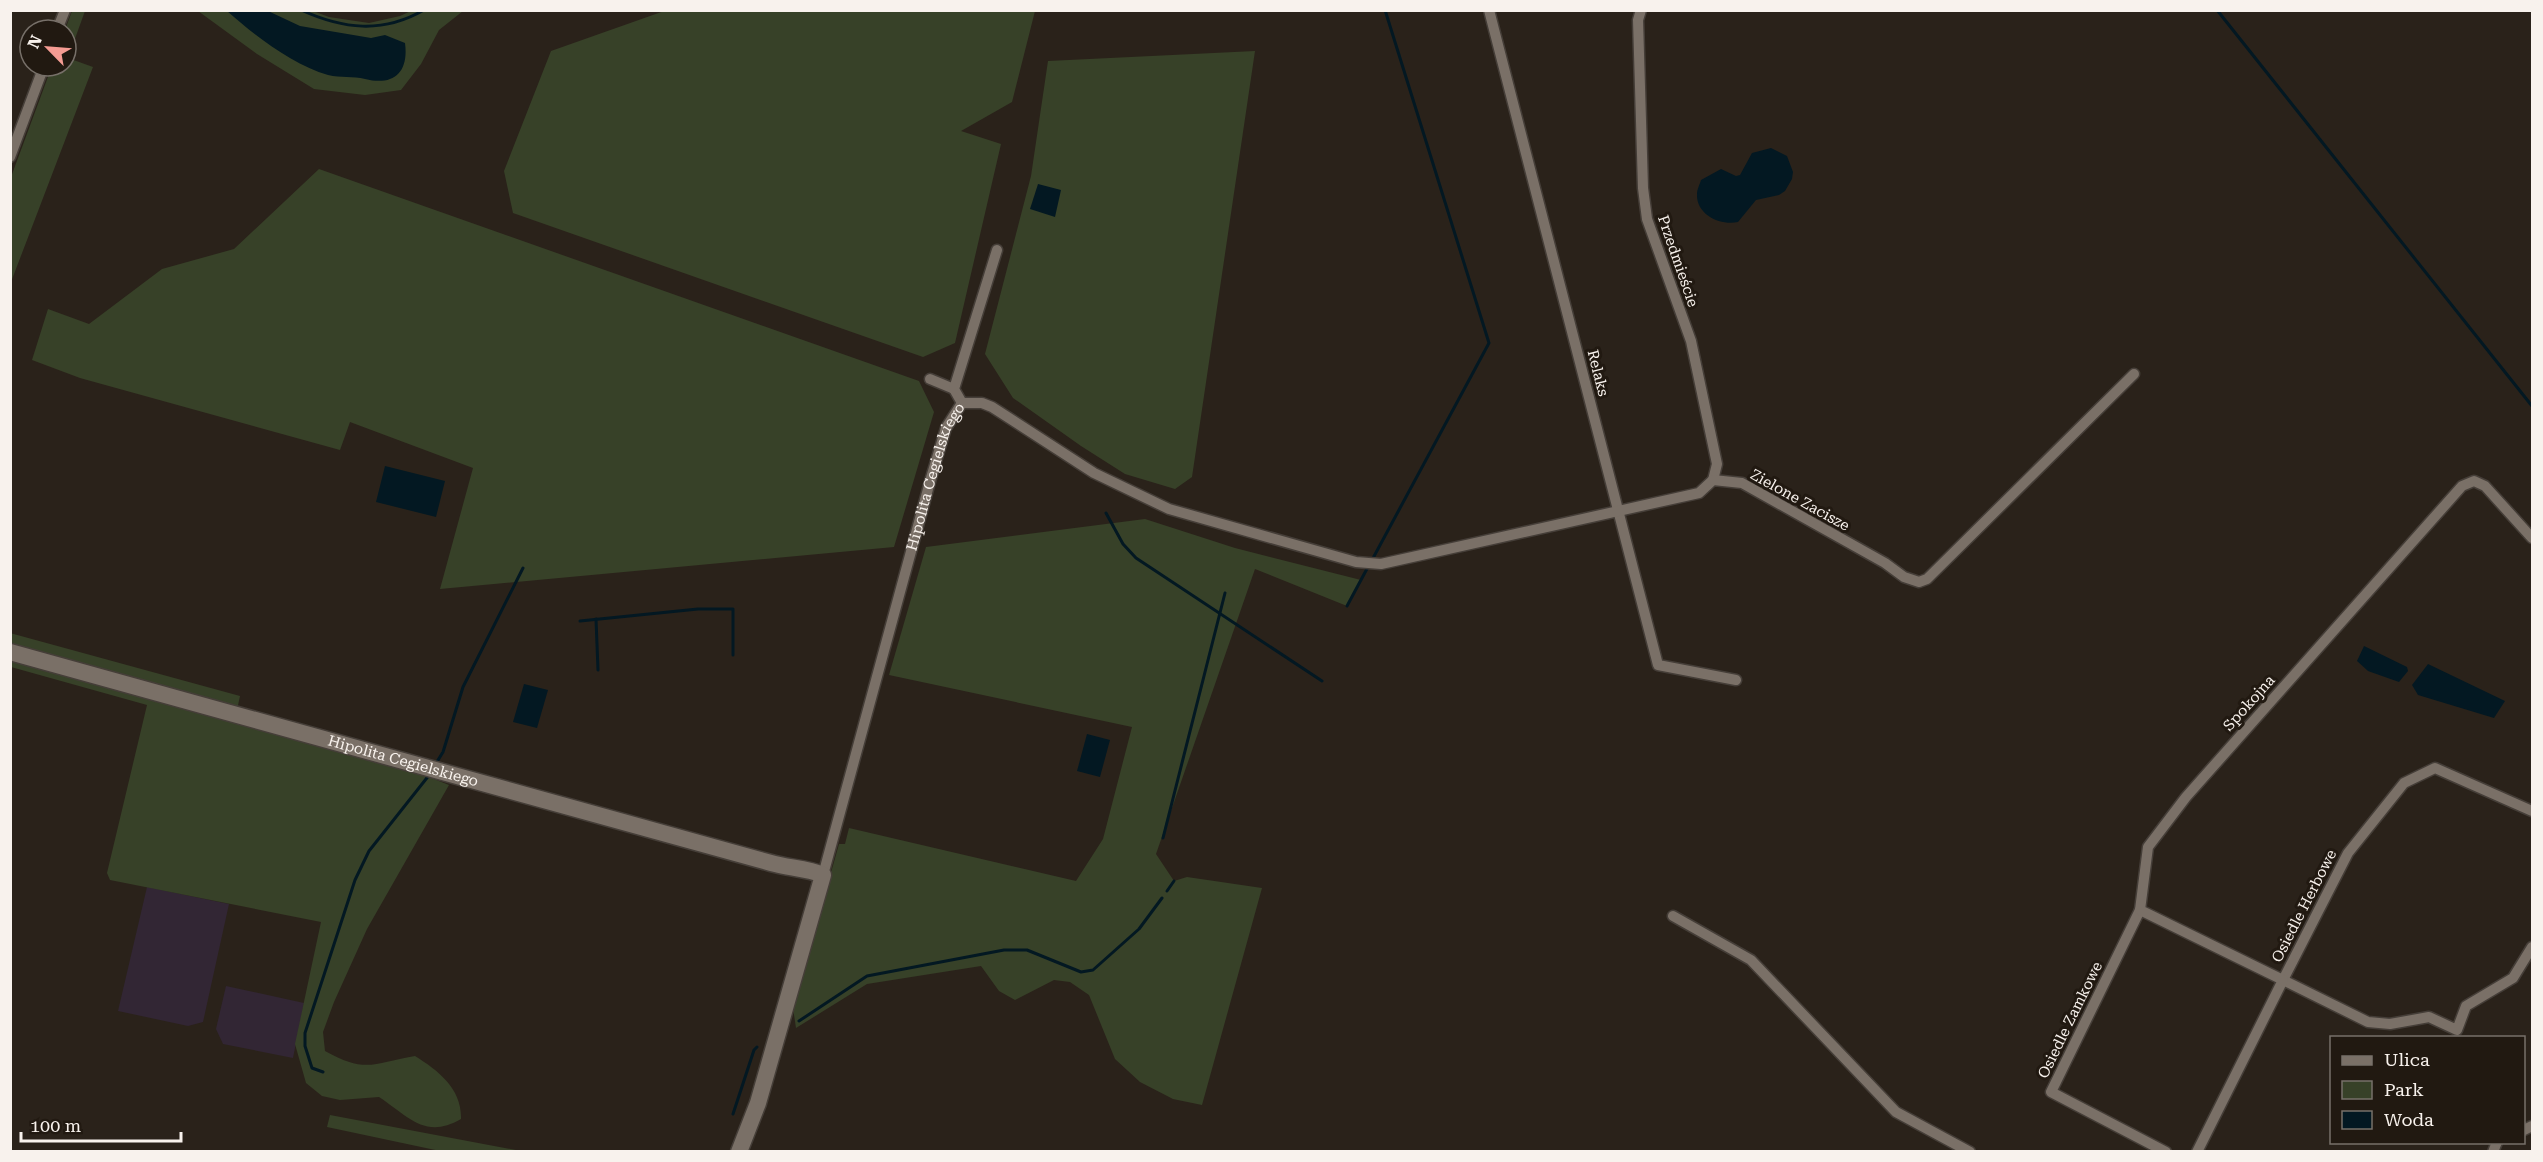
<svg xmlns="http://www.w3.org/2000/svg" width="2543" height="1162" font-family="'Roboto Serif',serif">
<rect width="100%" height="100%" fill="#2a221a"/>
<g fill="#322634">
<polygon points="147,887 229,904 203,1022 188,1026 118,1011"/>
<polygon points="226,986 304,1003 293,1058 223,1044 216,1029"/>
</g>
<g fill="#374128">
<polygon points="667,10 1035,11 1012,102 961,131 1001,144 955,343 923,357 513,213 504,171 551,51"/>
<polygon points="72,11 85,11 68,58 93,67 11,282 11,177 52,66 66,66 65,30"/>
<polygon points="198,11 313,11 329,17 369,23 400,16 411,11 463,11 439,30 421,64 401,90 365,95 314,89 257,54"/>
<polygon points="1255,51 1192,477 1175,489 1125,474 1081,446 1013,398 985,354 1031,176 1048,61"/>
<polygon points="319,169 919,381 934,412 894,547 440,589 473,468 350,422 340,450 80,378 32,360 48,309 89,324 162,269 234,249"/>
<polygon points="1145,519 1235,548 1361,580 1347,606 1255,569 1156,854 1174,881 1187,877 1262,888 1202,1105 1173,1099 1140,1082 1115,1059 1089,995 1070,982 1054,980 1015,1000 999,991 981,966 867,984 796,1028 793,1008 839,844 845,844 849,828 1076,881 1103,839 1132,727 889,675 926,547"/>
<polygon points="10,633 240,696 237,710 11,647"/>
<path d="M10 658 431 773 429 777 449 785 367 929 334 1002 323 1032 325 1051C366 1074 374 1063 415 1056 439 1071 462 1089 461 1119 425 1140 408 1116 379 1097L340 1100 322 1096 306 1083 295 1044 321 922 110 880 107 873 147 705 11 667Z"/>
<polygon points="330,1115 521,1151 440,1151 327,1127"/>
</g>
<g fill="#031822">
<path d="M227 11H268L300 26 371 38 385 35 405 43C409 73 393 86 365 79 353 76 341 78 328 75 293 65 254 35 227 11Z"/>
<path d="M1771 148 1787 156 1793 172 1792 179 1785 191 1779 195 1756 200 1738 222C1721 226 1696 215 1697 194 1697 189 1700 184 1701 180L1721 169 1736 176 1740 175 1752 153Z"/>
<polygon points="1038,184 1061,190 1055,217 1030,209"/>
<polygon points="385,466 445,481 436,517 376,502"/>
<polygon points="2364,646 2407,667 2408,671 2399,682 2368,671 2357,661"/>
<polygon points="2428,664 2505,701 2494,718 2418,695 2412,685"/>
<polygon points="524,684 548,690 537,728 513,722"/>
<polygon points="1087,734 1110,740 1100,777 1077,771"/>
</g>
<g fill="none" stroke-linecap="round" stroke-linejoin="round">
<g stroke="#031822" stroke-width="3">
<path d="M301 10C343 29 382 34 424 10"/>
<polyline points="2217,10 2532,406"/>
<polyline points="1106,513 1123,544 1136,558 1322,681"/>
<polyline points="1372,560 1489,343 1385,10"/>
<polyline points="1347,606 1369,565"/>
<polyline points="596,619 598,670"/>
<polyline points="580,621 698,609 733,609 733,655"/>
<polyline points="435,765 443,752 463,687 523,568"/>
<polyline points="1163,838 1225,593"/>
<polyline points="1167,891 1174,881"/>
<polyline points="799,1021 867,976 1004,950 1027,950 1081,972 1093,970 1139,929 1162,898"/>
<polyline points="323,1072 312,1068 305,1046 305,1033 355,880 369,851 430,774"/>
<polyline points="733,1114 754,1050 757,1047"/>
</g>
<g stroke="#453e38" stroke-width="13">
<g id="street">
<polyline points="1489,10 1658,665 1736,680"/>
<polyline points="1641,10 1638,20 1643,188 1647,219 1691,341 1717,464 1713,480"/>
<polyline points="57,30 65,10"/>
<polyline points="10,157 44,66"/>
<polyline points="930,379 954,389"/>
<polyline points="962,403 954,389 997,250"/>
<polyline points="2532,811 2435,768 2404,783 2348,853 2283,980 2368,1022 2390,1024 2429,1017 2457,1030 2466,1006 2513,978 2532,947"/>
<path id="s1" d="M823 875 931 478 946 428 962 403H982L992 407 1094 473 1169 509 1356 562 1381 564 1699 493 1713 480 1742 483 1885 563 1904 577 1919 582 1927 579 2134 374"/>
<polyline points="2140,910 2051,1092 2166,1152"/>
<polyline points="1673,916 1751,960 1896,1112 1970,1152"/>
<polyline points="2524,1130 2532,1126"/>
<polyline points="2197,1152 2283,980 2140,910 2148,847 2186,797 2462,486 2474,481 2485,486 2532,538"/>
<polyline points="2493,1152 2497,1142"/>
</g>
</g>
<g stroke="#453e38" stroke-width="19">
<g id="secondary">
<path id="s2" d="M10 652 771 863C788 868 807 868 823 875L758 1103 739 1152"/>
</g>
</g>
<use href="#street" stroke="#7a7067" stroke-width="10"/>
<use href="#secondary" stroke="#7a7067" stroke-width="16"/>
</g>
<g text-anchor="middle" stroke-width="6" stroke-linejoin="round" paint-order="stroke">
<g font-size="15" fill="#f8f2ed" stroke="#211911">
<text transform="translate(1678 261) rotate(71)" y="5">Przedmieście</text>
<text transform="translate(1598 373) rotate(76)" y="5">Relaks</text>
<text dy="5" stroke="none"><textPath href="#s1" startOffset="414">Hipolita Cegielskiego</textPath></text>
<text transform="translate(1800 500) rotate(29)" y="5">Zielone Zacisze</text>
<text transform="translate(2249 703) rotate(-48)" y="5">Spokojna</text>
<text dy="5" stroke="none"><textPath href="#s2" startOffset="408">Hipolita Cegielskiego</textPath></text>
<text transform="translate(2304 906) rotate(-63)" y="5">Osiedle Herbowe</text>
<text transform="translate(2070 1020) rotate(-64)" y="5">Osiedle Zamkowe</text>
</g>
</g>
<rect width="2543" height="1162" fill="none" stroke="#f8f2ed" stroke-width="24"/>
<rect x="2330" y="1036" width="195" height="108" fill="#211911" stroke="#777069" stroke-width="1.5"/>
<rect x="2342" y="1056" width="30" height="9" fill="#7a7067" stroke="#777069" stroke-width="1.5"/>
<text x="2384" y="1066" font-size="18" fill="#f8f2ed">Ulica</text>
<rect x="2342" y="1081" width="30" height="18" fill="#374128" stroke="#777069" stroke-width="1.5"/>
<text x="2384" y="1096" font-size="18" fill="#f8f2ed">Park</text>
<rect x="2342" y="1111" width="30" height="18" fill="#031822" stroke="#777069" stroke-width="1.5"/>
<text x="2384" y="1126" font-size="18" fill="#f8f2ed">Woda</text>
<g transform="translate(48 48) rotate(295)"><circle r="28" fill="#211911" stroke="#777069" stroke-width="1.5"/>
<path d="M0-4.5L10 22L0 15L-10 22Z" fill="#f59c93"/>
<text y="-9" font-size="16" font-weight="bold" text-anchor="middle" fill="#f8f2ed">N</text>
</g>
<path d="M21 1132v9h160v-9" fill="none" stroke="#f8f2ed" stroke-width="3"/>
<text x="30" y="1132" font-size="18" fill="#f8f2ed" stroke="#211911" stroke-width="4.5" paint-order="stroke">100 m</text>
</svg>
